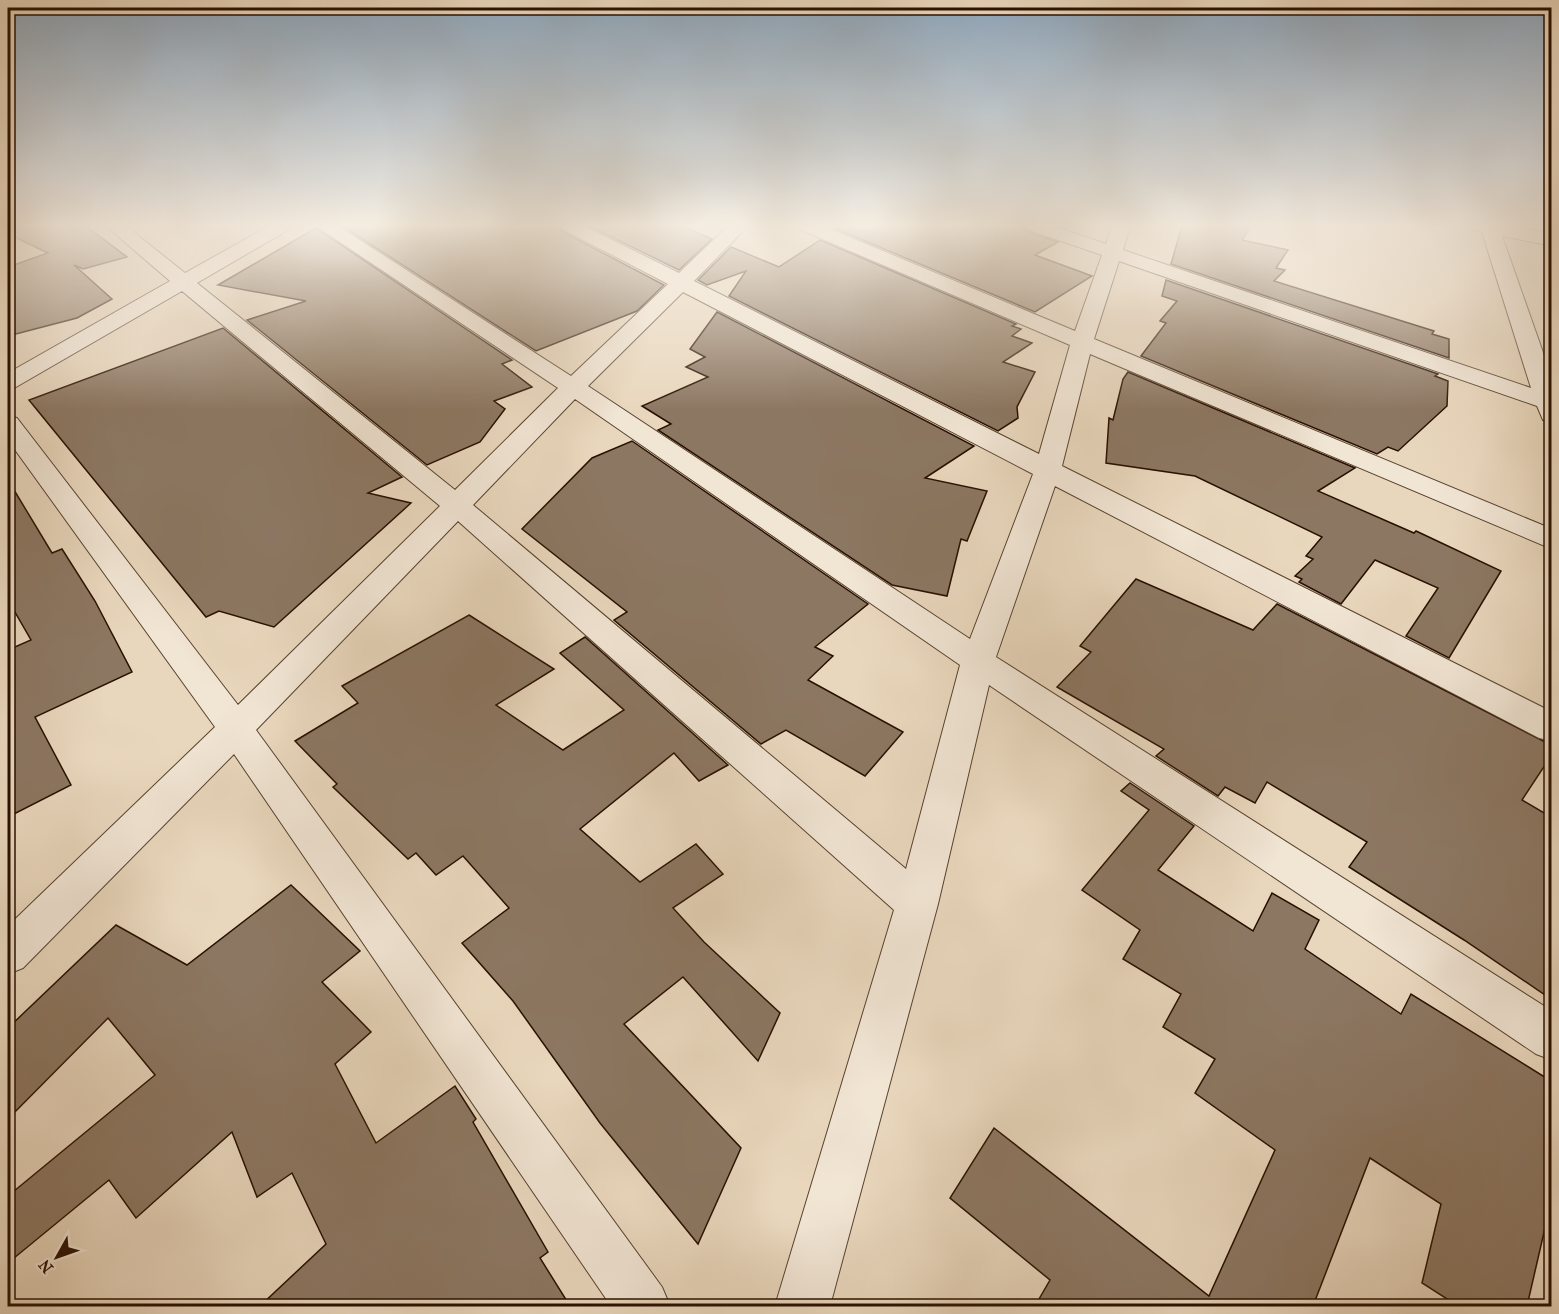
<svg xmlns="http://www.w3.org/2000/svg" width="1559" height="1314" font-family="'IM FELL French Canon',serif">
<rect width="100%" height="100%" fill="#e9d7bd"/>
<filter id="stains"><feTurbulence type="fractalNoise" baseFrequency=".00333" numOctaves="4"/><feColorMatrix values="0 0 0 0 .2 0 0 0 0 .09 0 0 0 0 .02 0 0 0 .5 -.17"/></filter>
<radialGradient id="worn" r=".72"><stop offset=".6" stop-color="#630" stop-opacity="0"/><stop offset="1" stop-color="#630" stop-opacity=".3"/></radialGradient>
<g fill="#8c7762" stroke="#281000" stroke-width="1.5">
<polygon points="8,226 86,226 127,257 83,269 74,265 112,299 77,318 8,336 8,267 48,253 8,234"/>
<polygon points="342,226 559,226 563,232 664,285 637,311 536,351"/>
<polygon points="589,226 682,226 712,239 679,270"/>
<polygon points="841,226 1024,226 1028,232 1058,242 1035,255 1092,276 1035,312 836,229"/>
<polygon points="1182,226 1251,226 1242,240 1288,250 1276,268 1285,270 1274,281 1434,331 1432,334 1449,339 1449,358 1171,264"/>
<polygon points="316,228 512,360 502,364 532,387 494,401 505,409 480,442 427,465 247,320 306,301 218,285"/>
<polygon points="820,240 1016,324 1012,326 1021,329 1012,336 1032,343 1003,362 1035,372 1017,407 1018,418 998,431 729,296 746,271 707,285 698,280 731,247 779,267"/>
<polygon points="1166,280 1438,374 1435,376 1448,381 1447,406 1398,451 1388,447 1377,454 1141,356 1166,323 1160,321 1177,301 1162,296"/>
<polygon points="717,312 974,446 925,478 987,491 967,541 961,539 947,596 892,585 658,430 671,424 642,406 708,377 686,367 705,357 690,349"/>
<polygon points="223,328 402,477 368,493 411,503 274,627 219,611 206,617 29,400"/>
<polygon points="1128,372 1355,468 1318,491 1414,533 1416,531 1501,571 1449,658 1406,636 1438,588 1375,560 1341,604 1299,582 1302,579 1295,576 1313,559 1306,556 1322,537 1195,476 1106,463 1109,418 1113,420 1123,379"/>
<polygon points="632,441 868,604 815,647 833,656 808,680 903,732 865,776 786,730 761,744 614,620 627,612 522,529 592,458"/>
<polygon points="8,480 52,553 62,549 95,601 132,672 35,717 71,785 8,817 8,650 31,640 8,600"/>
<polygon points="1136,579 1253,630 1277,604 1551,745 1551,756 1522,800 1551,817 1551,999 1464,940 1349,867 1367,842 1267,782 1255,803 1225,787 1218,796 1156,756 1164,749 1057,687 1091,652 1080,646"/>
<polygon points="469,615 554,669 496,705 563,750 624,710 560,653 585,637 728,765 699,781 674,753 580,829 640,882 696,844 723,874 673,908 704,942 780,1013 758,1061 683,977 624,1024 741,1148 698,1244 600,1123 513,1001 462,943 509,908 463,856 436,875 416,853 408,859 333,787 337,784 295,741 358,703 342,686"/>
<polygon points="1130,783 1194,826 1158,870 1253,931 1272,893 1319,920 1305,949 1401,1014 1411,994 1551,1081 1551,1202 1527,1306 1458,1306 1422,1283 1441,1204 1370,1158 1313,1306 1035,1306 1050,1280 950,1198 994,1128 1209,1296 1275,1150 1195,1093 1215,1059 1163,1027 1181,994 1123,959 1140,930 1082,890 1149,810 1121,791"/>
<polygon points="291,885 360,951 322,982 371,1032 335,1064 376,1143 455,1086 476,1119 473,1122 548,1252 540,1258 570,1306 260,1306 326,1244 292,1173 257,1197 232,1132 136,1218 109,1180 8,1263 8,1196 155,1075 108,1018 8,1119 8,1028 116,925 187,965"/>
</g>
<g fill="none" stroke-linecap="round" stroke-linejoin="round">
<g stroke="#58422f" stroke-width="2">
<path id="street" d="M106 226H126L185 273 269 226H291L288 230 197 283 455 490 558 388 316 226H338L571 376 668 284 564 230 561 226H584L679 273 728 226H748L694 281 1039 454 1070 345 801 230 798 226H823L1075 331 1102 255 1029 230 1026 226H1053L1106 244 1112 226H1130L1123 250 1531 388 1482 232 1473 230 1470 226H1508L1552 234V246L1502 236 1552 378V422L1543 420 1537 406 1119 261 1094 339 1552 529V549L1090 354 1062 466 1552 712V741L1539 738 1055 486 996 657 1552 1011V1060L1536 1054 989 685 938 904 830 1306H775L894 910 458 521 256 730 662 1287 670 1306H611L234 754 23 968 8 974V926L215 727 8 440V416L17 418 238 705 440 506 182 291 16 387 8 389V373L170 281ZM683 292 1033 474 970 639 588 386ZM575 399 960 665 906 869 473 505Z"/>
</g>
<use href="#street" fill="#f1e5d4" fill-rule="evenodd"/>
</g>
<linearGradient id="sky" x2="0" y2="1"><stop stop-color="#8ea7bd"/><stop offset="0.55" stop-color="#f5ede1"/><stop offset="1" stop-color="#f5ede1" stop-opacity="0"/></linearGradient>
<rect width="1559" height="410" fill="url(#sky)"/>
<rect width="1559" height="1314" fill="none" stroke="#e9d7bd" stroke-width="30"/>
<rect x="9" y="9" width="1541" height="1296" fill="none" stroke="#281000" stroke-width="3"/>
<rect x="15" y="15" width="1529" height="1284" fill="none" stroke="#281000" stroke-width="1.5"/>
<g transform="translate(57 1257) rotate(230)" stroke="#f1e5d4" stroke-width="4.5" paint-order="stroke">
<path d="M0-4.5L10 22L0 15L-10 22Z" fill="#281000"/>
<text y="-9" font-size="16" font-weight="bold" text-anchor="middle" fill="#281000">N</text>
</g>
<rect width="100%" height="100%" filter="url(#stains)"/>
<rect width="100%" height="100%" fill="url(#worn)"/>
</svg>
